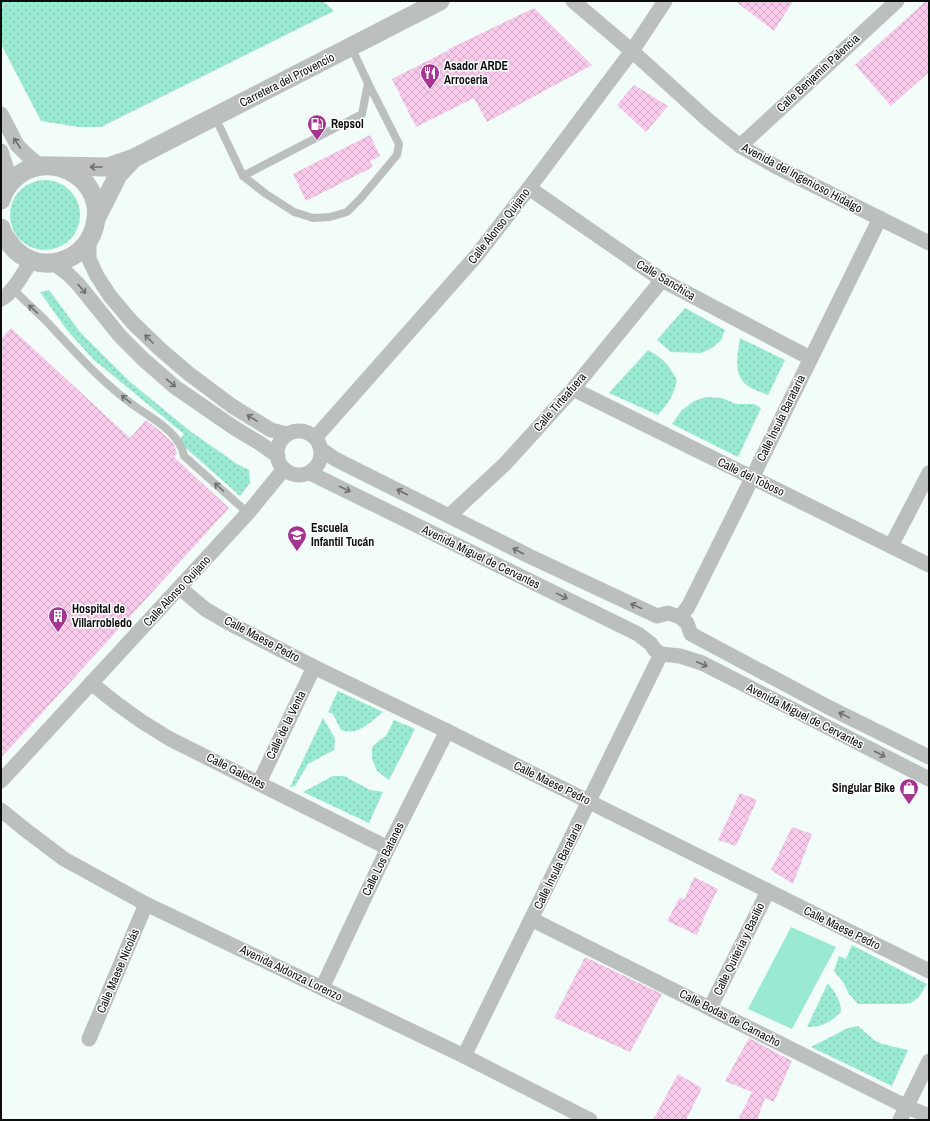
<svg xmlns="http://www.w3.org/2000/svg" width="930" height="1121" font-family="'Archivo Narrow',sans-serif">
<defs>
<pattern id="park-dots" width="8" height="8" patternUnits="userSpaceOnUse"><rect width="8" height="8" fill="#9ae9d2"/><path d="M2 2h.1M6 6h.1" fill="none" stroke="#83c7b3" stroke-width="1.8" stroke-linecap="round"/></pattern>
<pattern id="building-cross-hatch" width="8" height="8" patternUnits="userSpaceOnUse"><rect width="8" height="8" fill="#f8caeb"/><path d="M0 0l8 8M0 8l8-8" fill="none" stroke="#d3acc8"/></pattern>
</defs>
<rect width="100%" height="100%" fill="#f2fcf9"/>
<polygon fill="#9ae9d2" points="791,927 836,947 792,1029 748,1009"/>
<g fill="url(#park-dots)">
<polygon points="1,1 323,1 334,11 101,127 79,127 41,121 1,44"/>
<circle cx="45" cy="215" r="35"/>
<polygon points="49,290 80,332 129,381 190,431 237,464 249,470 250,483 240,496 178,441 184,434 93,359 67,330 40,292"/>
<polygon points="685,308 725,330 721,340 712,348 701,353 671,352 657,340"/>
<path d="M740 338 785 360 768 395C762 392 753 390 748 386 732 375 738 353 740 338Z"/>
<path d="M648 350C664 359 668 364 677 380 673 397 669 402 658 415L609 393Z"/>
<polygon points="706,397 722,398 736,404 754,404 761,408 738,457 672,424 682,410 694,401"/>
<path d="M338 691 383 712C370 722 359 736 341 730L333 714 328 712Z"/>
<polygon points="323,718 335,738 334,750 308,764 295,786 290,787"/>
<polygon points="394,720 415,729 389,780 377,771 372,759 372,747 380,740 386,736"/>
<polygon points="333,776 344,776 370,790 383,792 369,823 303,792"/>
<polygon points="852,945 927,984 919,997 911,1003 903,1004 858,1004 849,994 843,982 834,971 839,956 846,959"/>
<path d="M828 983C835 993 841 1000 841 1012 829 1023 823 1027 807 1027Z"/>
<polygon points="858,1026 874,1040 882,1044 908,1050 892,1086 811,1047 848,1028"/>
</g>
<g fill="url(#building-cross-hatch)">
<polygon points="735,1 793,1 774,31"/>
<polygon points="926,1 929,1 929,72 891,106 855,65"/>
<polygon points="534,8 592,65 487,122 474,98 416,127 392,79 449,50 449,49"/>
<polygon points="634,85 668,106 646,132 617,105"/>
<polygon points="370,135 380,156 370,161 373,167 306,201 293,174"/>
<polygon points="11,328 130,438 146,420 161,432 173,443 176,450 177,453 174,457 229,508 1,758 1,339"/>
<polygon points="740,793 757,800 736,846 718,840"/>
<polygon points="792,827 812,834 793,884 771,870"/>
<polygon points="694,877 718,889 706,913 697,935 667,921 680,897 684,900"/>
<polygon points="585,957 662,994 630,1052 554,1018"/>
<polygon points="749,1038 792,1061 774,1102 765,1098 757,1120 738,1120 752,1092 725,1081"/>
<polygon points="678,1074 702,1088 686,1120 653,1120"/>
</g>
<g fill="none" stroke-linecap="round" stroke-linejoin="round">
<g stroke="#bbbfbe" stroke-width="8">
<polyline points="215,117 243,176 362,114 368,83 351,47"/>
<polyline points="243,176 266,194 294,212 313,218 330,217 347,212 361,198 397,155 399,144 368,83"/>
<path d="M10 292H16C26 302 37 312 47 322 75 352 102 383 136 407 153 419 180 433 184 456L248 513"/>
</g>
<g stroke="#bbbfbe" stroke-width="15">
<polyline points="573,1 632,51 709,121 740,146 775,166 929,243"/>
<polyline points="1,114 17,145 27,155 40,166"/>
<polyline points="740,146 897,1"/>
<polyline points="1,151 11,182"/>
<polyline points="529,188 662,280 810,358"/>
<polyline points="89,240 89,259 97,276 110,296 132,322 160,349 188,373 232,406 271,430 287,434"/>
<polyline points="54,263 68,274 78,284 120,336 143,359 175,387 233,427 261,444 278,456"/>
<path d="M1 299C13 294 24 271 32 260"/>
<polyline points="573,389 929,565"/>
<circle cx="299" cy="453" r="22"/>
<polyline points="315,438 477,255 529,188 632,51 665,1"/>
<polyline points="321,449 335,459 529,556 657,616 668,613 680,617 687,623 691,634 828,707 929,757"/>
<polyline points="310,473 638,634 651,644 655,650 661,654 680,656 702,663 929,779"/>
<polyline points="449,516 505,464 573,389 662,280"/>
<polyline points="891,546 929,473"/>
<polyline points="180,588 205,609 229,623 314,667 447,731 929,971"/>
<path d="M680 617 688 607C753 478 815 348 880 218"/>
<polyline points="91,683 116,703 141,721 170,739 388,848"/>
<polyline points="1,781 248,513 284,469"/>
<polyline points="259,783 314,667"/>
<polyline points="1,810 23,828 64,859 146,904 464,1056 590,1120"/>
<polyline points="531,919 907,1107 929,1116"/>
<polyline points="322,988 388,848 447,731"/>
<polyline points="710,1008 768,891"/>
<polyline points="89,1039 146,904"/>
<polyline points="464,1056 661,654"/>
<polyline points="900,1120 929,1061"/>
</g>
<g stroke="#bbbfbe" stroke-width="19">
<polyline points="54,166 108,167 134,158 440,1"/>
<path d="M1 200C3 192 8 185 14 179 46 148 102 175 96 219 91 264 33 280 8 241 5 237 2 233 1 228"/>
<polyline points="96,219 118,175 133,159"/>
</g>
</g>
<defs><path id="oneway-shaft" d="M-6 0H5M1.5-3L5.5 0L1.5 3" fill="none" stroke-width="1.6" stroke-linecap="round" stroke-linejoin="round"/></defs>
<g stroke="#6c6f6e">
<use href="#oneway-shaft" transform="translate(17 143) rotate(-123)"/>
<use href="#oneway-shaft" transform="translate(96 167) rotate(180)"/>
<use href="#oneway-shaft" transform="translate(82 289) rotate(50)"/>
<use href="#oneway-shaft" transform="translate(33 309) rotate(-137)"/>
<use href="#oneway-shaft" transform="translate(149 339) rotate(-135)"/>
<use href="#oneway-shaft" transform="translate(171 383) rotate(40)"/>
<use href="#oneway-shaft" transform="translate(126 399) rotate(-140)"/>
<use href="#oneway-shaft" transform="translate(252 418) rotate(-148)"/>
<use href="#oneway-shaft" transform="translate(219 487) rotate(-138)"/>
<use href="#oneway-shaft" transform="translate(345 489) rotate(26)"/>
<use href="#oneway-shaft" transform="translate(402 492) rotate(-153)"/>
<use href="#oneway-shaft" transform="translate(518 551) rotate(-153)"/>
<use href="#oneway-shaft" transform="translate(562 596) rotate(26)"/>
<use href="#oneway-shaft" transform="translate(636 606) rotate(-155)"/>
<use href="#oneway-shaft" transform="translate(702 664) rotate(23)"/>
<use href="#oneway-shaft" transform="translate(844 715) rotate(-154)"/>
<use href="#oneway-shaft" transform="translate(880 754) rotate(27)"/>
</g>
<defs>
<g id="restaurant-pin" transform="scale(1)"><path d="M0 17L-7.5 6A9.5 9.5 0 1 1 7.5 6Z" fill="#a63591" stroke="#fff"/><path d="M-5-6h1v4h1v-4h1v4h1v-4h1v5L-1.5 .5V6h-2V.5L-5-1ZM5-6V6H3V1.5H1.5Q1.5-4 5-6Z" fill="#fff"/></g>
<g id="fuel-pin" transform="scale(1)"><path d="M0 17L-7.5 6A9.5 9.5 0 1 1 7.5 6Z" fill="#a63591" stroke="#fff"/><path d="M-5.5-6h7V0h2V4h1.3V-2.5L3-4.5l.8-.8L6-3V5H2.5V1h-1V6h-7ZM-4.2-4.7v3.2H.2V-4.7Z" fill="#fff"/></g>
<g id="school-pin" transform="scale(1)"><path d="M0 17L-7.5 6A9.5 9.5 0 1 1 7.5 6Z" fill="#a63591" stroke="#fff"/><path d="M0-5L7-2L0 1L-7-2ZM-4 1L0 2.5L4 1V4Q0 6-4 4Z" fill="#fff"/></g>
<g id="building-pin" transform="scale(1)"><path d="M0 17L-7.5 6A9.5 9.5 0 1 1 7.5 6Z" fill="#a63591" stroke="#fff"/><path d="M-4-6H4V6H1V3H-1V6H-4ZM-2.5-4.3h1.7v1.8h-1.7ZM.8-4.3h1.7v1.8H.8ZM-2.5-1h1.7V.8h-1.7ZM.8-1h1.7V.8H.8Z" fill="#fff"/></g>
<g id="shop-pin" transform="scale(1)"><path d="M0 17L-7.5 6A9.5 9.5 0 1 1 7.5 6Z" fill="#a63591" stroke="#fff"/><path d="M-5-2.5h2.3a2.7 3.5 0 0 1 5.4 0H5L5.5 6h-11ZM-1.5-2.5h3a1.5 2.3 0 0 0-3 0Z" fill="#fff"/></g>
</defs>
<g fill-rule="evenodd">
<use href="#restaurant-pin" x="430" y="73"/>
<use href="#fuel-pin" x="317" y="124"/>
<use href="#school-pin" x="297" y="535"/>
<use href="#building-pin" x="58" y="616"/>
<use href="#shop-pin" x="909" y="788"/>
</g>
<g text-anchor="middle" stroke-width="3" stroke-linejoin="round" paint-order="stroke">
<g font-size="12" font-weight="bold" fill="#0b0e0d" stroke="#fff" text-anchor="start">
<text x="444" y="70">Asador ARDE<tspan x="444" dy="14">Arroceria</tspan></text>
<text x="331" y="128">Repsol</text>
<text x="311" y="532">Escuela<tspan x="311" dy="14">Infantil Tucán</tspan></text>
<text x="72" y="613">Hospital de<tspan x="72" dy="14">Villarrobledo</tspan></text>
<text x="895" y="792" text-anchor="end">Singular Bike</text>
</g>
<g font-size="12" fill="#0b0e0d" stroke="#fff">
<text transform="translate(818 73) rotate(-43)" y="4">Calle Benjamín Palencia</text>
<text transform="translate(287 80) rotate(-27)" y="4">Carretera del Provencio</text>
<text transform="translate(802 178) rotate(28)" y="4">Avenida del Ingenioso Hidalgo</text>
<text transform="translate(499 226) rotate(-52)" y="4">Calle Alonso Quijano</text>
<text transform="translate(666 280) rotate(31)" y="4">Calle Sanchica</text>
<text transform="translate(560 402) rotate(-49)" y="4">Calle Tirteafuera</text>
<text transform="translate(781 418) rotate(-64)" y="4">Calle Ínsula Barataria</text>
<text transform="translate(751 477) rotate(26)" y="4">Calle del Toboso</text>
<text transform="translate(481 557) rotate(26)" y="4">Avenida Miguel de Cervantes</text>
<text transform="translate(177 591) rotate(-47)" y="4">Calle Alonso Quijano</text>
<text transform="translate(262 639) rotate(28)" y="4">Calle Maese Pedro</text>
<text transform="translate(805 716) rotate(27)" y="4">Avenida Miguel de Cervantes</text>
<text transform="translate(286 725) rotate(-64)" y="4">Calle de la Venta</text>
<text transform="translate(236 771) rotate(27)" y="4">Calle Galeotes</text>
<text transform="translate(552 783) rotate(26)" y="4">Calle Maese Pedro</text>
<text transform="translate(383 859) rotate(-64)" y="4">Calle Los Batanes</text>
<text transform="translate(558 866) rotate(-64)" y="4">Calle Ínsula Barataria</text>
<text transform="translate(842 928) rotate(26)" y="4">Calle Maese Pedro</text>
<text transform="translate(739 949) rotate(-64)" y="4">Calle Quiteria y Basilio</text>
<text transform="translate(118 971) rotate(-67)" y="4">Calle Maese Nicolás</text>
<text transform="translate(291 973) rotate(26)" y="4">Avenida Aldonza Lorenzo</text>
<text transform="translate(730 1018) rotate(27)" y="4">Calle Bodas de Camacho</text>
</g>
</g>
<rect width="930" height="1121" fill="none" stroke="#0b0e0d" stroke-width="4"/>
</svg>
